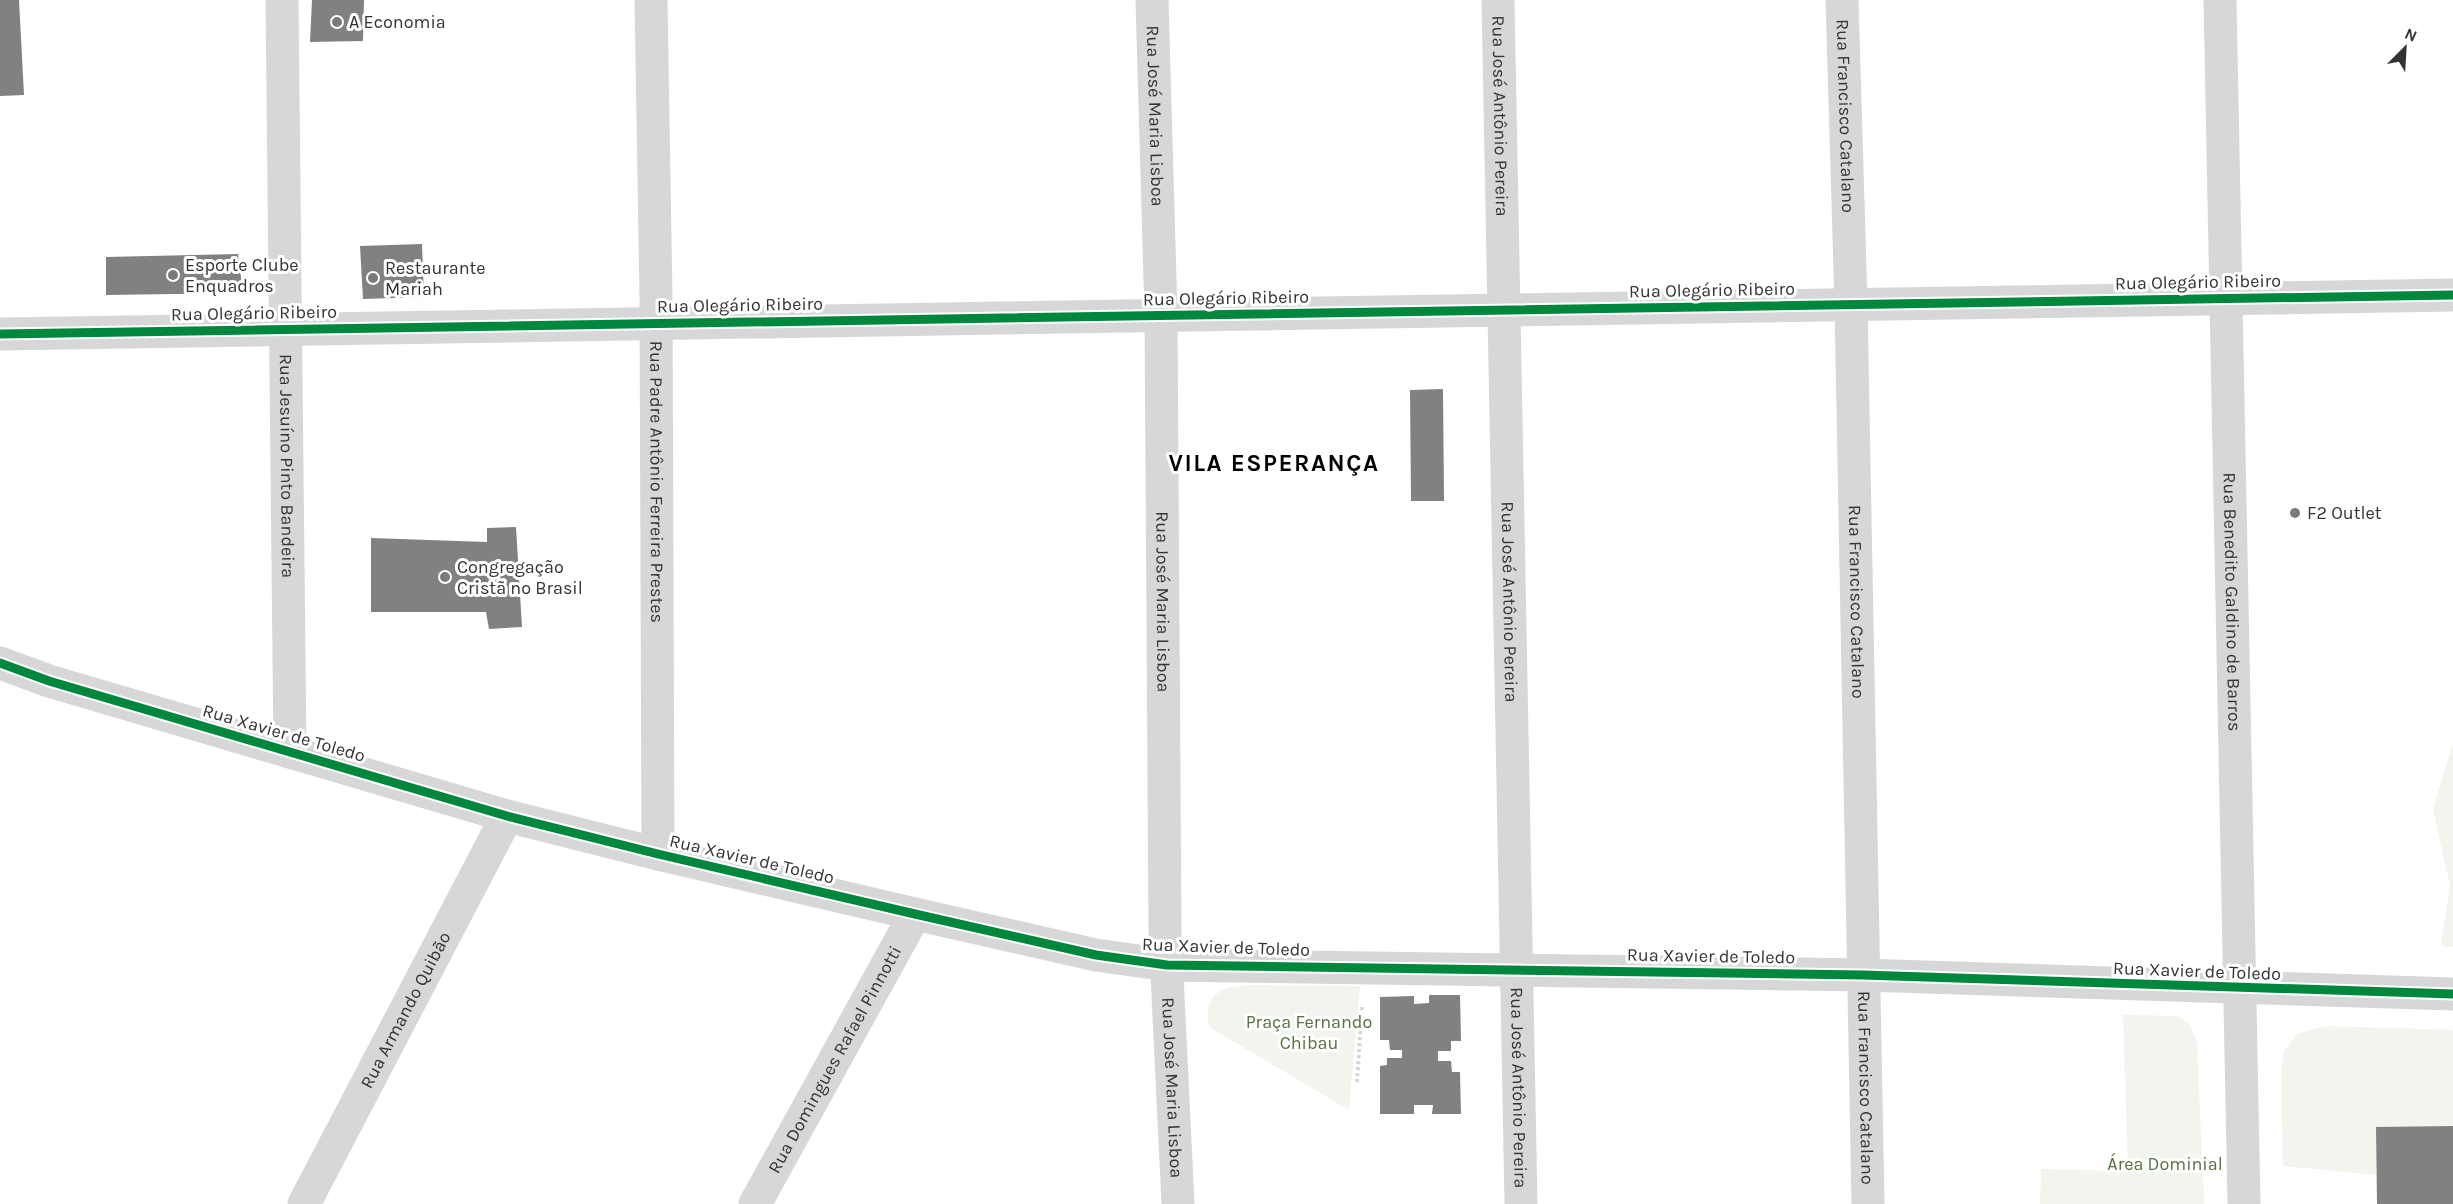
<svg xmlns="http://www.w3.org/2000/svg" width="2453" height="1204" font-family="Karla,sans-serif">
<rect width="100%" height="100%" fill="#fff"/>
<g fill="#f1f5ed">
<polygon points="2453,743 2453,947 2441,946 2450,886 2433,809"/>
<path d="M1249 985 1360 986 1349 1110 1209 1027C1203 995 1219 987 1249 985Z"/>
<polygon points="2123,1015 2178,1016 2190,1025 2197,1042 2204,1204 2040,1204 2041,1169 2128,1171"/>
<polygon points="2325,1026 2453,1030 2453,1126 2376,1127 2376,1175 2283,1166 2281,1076 2284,1051 2297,1034"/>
</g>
<g fill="#818181">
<polygon points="0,0 19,0 24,95 0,96"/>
<polygon points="312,0 364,0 363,41 310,42"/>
<polygon points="422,244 424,297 363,299 360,246"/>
<polygon points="238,254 243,293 106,295 106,257"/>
<polygon points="1443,389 1444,501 1411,501 1410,390"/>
<polygon points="516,527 522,627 489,629 486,612 371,612 371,538 487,542 487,528"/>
<polygon points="1429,995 1460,995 1461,1041 1451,1041 1451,1051 1438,1051 1438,1061 1451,1061 1452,1072 1460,1072 1461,1114 1432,1114 1433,1105 1414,1105 1414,1114 1380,1114 1380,1066 1387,1065 1387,1058 1402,1058 1402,1050 1390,1050 1389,1040 1380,1040 1380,997 1414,996 1414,1004 1429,1003"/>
<polygon points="2453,1126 2453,1204 2377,1204 2376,1127"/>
</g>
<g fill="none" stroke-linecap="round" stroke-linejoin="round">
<polyline stroke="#d6d6d6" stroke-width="4" stroke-dasharray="3 3" stroke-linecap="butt" points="1357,1082 1362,1004"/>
<g stroke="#d7d7d7" stroke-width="33">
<path id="s1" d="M282 0 290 752"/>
<path id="s2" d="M651 0 656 298 658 854"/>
<path id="s3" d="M1152 0 1161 315 1165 933 1178 1204"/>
<path id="s4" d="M1498 0 1521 1204"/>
<path id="s5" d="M1842 0 1851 304 1868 1204"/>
<path id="s6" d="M2220 0 2244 1204"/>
<polyline points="0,334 2453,295"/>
<polyline points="0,663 49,681 507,816 658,854 915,914 1096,955 1167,965 1863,975 2453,994"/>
<path id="s7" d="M304 1204 507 816"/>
<path id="s8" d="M755 1204 915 914"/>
</g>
<g stroke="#fff" stroke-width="13">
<g id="cycleway">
<polyline points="0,334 2453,295"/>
<polyline points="0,663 49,681 507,816 658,854 915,914 1096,955 1167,965 1863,975 2453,994"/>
</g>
</g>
<use href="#cycleway" stroke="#00873e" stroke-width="9"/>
</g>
<g fill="#7a7a7a" stroke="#fff" stroke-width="2">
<circle cx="337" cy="22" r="6"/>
<circle cx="173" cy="275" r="6"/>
<circle cx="373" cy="278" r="6"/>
<circle cx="2295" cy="513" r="6"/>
<circle cx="445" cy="577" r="6"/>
</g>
<g text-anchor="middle" stroke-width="6" stroke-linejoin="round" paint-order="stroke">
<g font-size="18" fill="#333" stroke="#fff" text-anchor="start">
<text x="349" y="28">A Economia</text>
<text x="185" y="271">Esporte Clube<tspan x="185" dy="21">Enquadros</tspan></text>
<text x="385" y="274">Restaurante<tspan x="385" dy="21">Mariah</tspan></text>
<text x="2307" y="519">F2 Outlet</text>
<text x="457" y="573">Congregação<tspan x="457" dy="21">Cristã no Brasil</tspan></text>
</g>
<g font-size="18" fill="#333" stroke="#fff">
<text dy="6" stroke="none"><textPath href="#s3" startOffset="116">Rua José Maria Lisboa</textPath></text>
<text dy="6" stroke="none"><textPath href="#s4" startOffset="116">Rua José Antônio Pereira</textPath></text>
<text dy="6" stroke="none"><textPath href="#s5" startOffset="116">Rua Francisco Catalano</textPath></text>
<text transform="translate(2198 282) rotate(-1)" y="6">Rua Olegário Ribeiro</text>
<text transform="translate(1712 290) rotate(-1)" y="6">Rua Olegário Ribeiro</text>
<text transform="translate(1226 298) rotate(-1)" y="6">Rua Olegário Ribeiro</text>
<text transform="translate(740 305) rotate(-1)" y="6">Rua Olegário Ribeiro</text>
<text transform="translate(254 313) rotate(-1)" y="6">Rua Olegário Ribeiro</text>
<text dy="6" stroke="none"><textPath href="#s1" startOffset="466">Rua Jesuíno Pinto Bandeira</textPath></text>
<text dy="6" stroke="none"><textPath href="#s2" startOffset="482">Rua Padre Antônio Ferreira Prestes</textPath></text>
<text dy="6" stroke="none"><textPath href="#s3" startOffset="602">Rua José Maria Lisboa</textPath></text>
<text dy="6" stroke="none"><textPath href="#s4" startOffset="602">Rua José Antônio Pereira</textPath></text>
<text dy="6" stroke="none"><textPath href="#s5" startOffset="602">Rua Francisco Catalano</textPath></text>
<text dy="6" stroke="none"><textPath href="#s6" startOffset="602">Rua Benedito Galdino de Barros</textPath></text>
<text transform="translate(284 733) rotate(16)" y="6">Rua Xavier de Toledo</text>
<text transform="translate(752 859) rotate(13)" y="6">Rua Xavier de Toledo</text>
<text transform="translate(1226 947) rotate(2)" y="6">Rua Xavier de Toledo</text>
<text transform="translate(1711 956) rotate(1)" y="6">Rua Xavier de Toledo</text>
<text transform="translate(2197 971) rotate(2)" y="6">Rua Xavier de Toledo</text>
<text dy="6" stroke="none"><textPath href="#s7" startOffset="219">Rua Armando Quibão</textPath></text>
<text dy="6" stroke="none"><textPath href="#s8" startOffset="165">Rua Domingues Rafael Pinnotti</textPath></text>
<text dy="6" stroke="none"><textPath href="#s3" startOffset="1088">Rua José Maria Lisboa</textPath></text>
<text dy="6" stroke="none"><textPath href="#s4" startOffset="1088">Rua José Antônio Pereira</textPath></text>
<text dy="6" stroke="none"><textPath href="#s5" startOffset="1088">Rua Francisco Catalano</textPath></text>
</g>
<g font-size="18" fill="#56703f" stroke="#fff">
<text x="1309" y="1028">Praça Fernando<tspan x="1309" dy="21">Chibau</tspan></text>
<text x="2165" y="1170">Área Dominial</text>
</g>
<g font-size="24" font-weight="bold" letter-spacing="1.5" fill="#000" stroke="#fff">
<text x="1274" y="471">VILA ESPERANÇA</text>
</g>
</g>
<g transform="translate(2405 48) rotate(24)" stroke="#ffffff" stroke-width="4.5" paint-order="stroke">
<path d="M0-4.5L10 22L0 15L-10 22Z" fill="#333333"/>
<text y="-9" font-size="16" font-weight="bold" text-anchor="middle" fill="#333333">N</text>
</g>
</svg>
